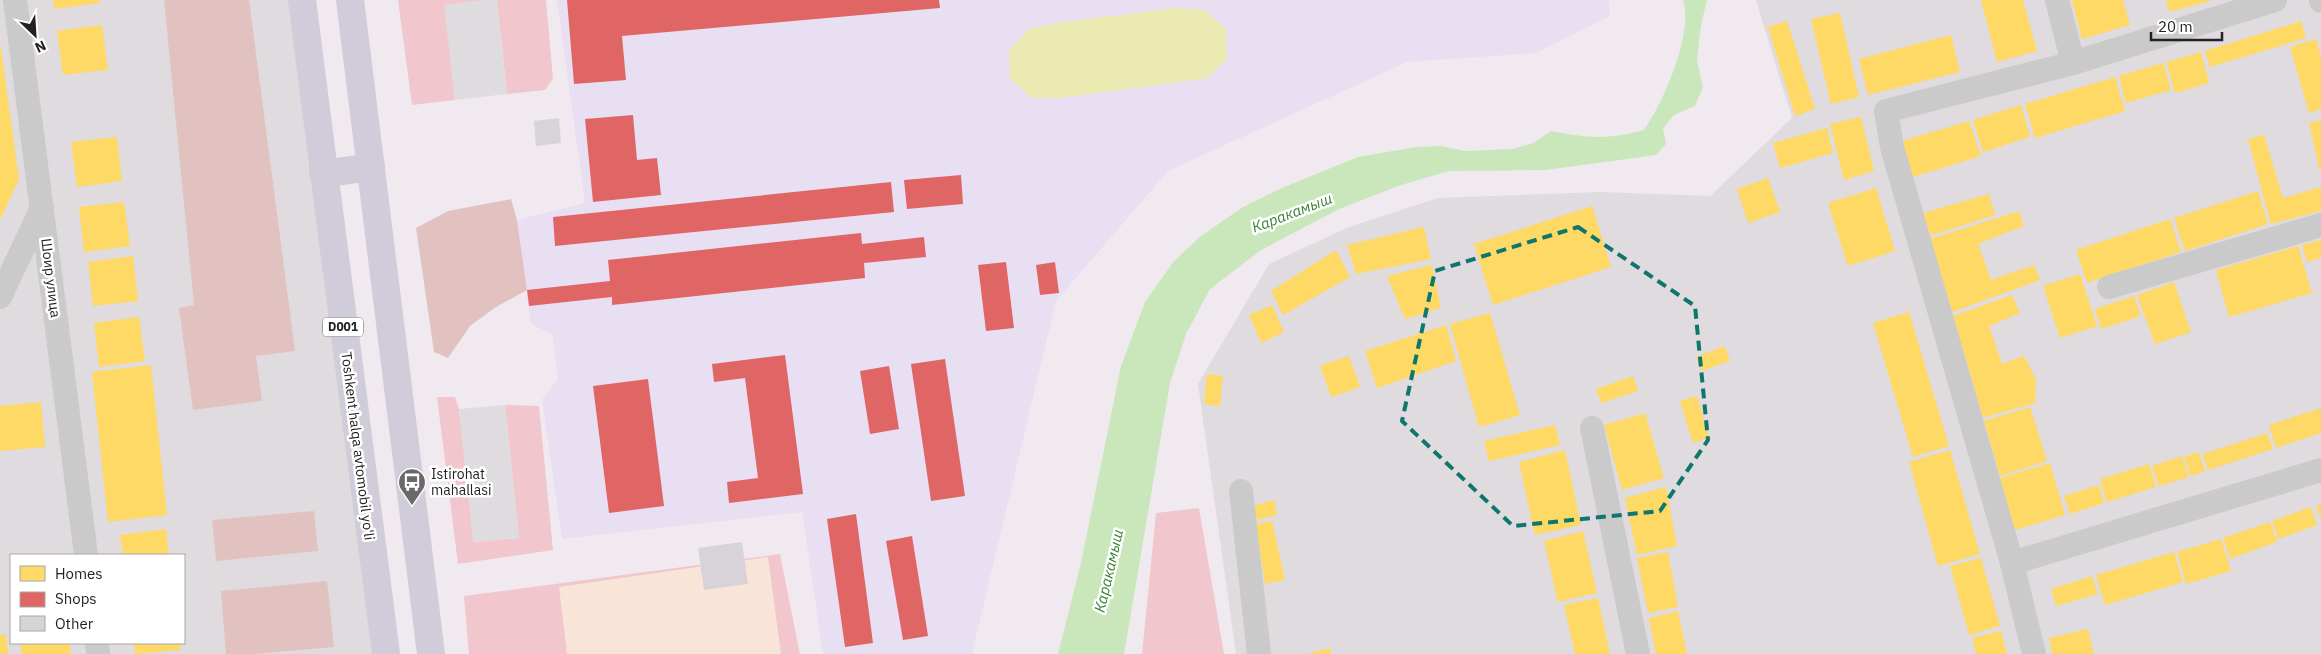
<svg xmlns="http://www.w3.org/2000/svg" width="2321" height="654" font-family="'IBM Plex Sans',sans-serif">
<rect width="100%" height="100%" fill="#f0eaf0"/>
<g fill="#dfdbdf" fill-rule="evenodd">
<path d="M0 0H302L386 654H0ZM11 555H184V643H11Z"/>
<polygon points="1756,0 2321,0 2321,654 1236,654 1198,384 1269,264 1349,227 1438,198 1601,192 1710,196 1792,118"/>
</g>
<polygon fill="#e9dff2" points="557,0 1609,0 1610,16 1536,53 1407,62 1168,171 1056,301 972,654 823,654 802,512 562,539 542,399 558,379 555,353 552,334 531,324 517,220 585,203"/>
<g fill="#f1c6cc">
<polygon points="398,0 484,0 445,5 455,100 412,105"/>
<polygon points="497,0 546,0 553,79 545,90 507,94"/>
<polygon points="437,397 455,397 459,409 474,542 519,538 505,405 539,406 553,550 458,564"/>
<polygon points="1199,508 1224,654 1142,654 1156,513"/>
<polygon points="780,554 800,654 469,654 464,596"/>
</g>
<g fill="#e2c2c0">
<polygon points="164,0 249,0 295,351 256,356 262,401 193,410 179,308 194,305"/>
<polygon points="511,199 517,220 527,290 496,307 470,326 448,358 434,352 416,228 448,211"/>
<polygon points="314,511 318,551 216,561 212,520"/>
<polygon points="327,581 334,647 254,654 226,654 221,591"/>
</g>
<polygon fill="#f8e5d7" points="768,557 781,654 567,654 559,587"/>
<polygon fill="#e9e9b1" points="1175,8 1205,10 1226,29 1227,58 1208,78 1060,98 1031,98 1010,78 1009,50 1029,29 1056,23"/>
<g fill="#dfdcdf">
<polygon points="484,0 497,0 507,94 455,100 444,5"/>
<polygon points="505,405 519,538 473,542 459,409"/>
</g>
<path fill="#cae6bb" d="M1683 0H1707L1701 25 1697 60 1703 87 1695 106 1674 115 1663 128 1666 144 1656 155 1546 170 1449 171 1401 185 1339 209 1261 250 1210 289 1186 334 1170 383 1124 654H1058L1081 563 1121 366 1145 302 1174 261 1201 236 1243 207 1282 188 1358 157 1416 147 1442 146 1464 151 1513 149 1533 143 1551 131C1589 138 1606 140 1644 130 1663 103 1694 33 1683 0Z"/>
<g fill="#ffd966">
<polygon points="53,0 100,0 100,3 55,9"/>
<polygon points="1981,0 2023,0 2037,51 1997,62"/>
<polygon points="2072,0 2123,0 2130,25 2082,39"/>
<polygon points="2166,0 2210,0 2210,1 2169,12"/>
<polygon points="1840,13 1859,97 1831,104 1811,19"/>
<polygon points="1787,21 1815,109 1795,116 1768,27"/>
<polygon points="2301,21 2306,38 2210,67 2205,51"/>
<polygon points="102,25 108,70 63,75 57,31"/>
<polygon points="1951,35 1960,72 1868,95 1859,59"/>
<polygon points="2316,39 2321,57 2321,109 2309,113 2290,47"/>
<polygon points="0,42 19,179 0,220"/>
<polygon points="2201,52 2209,83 2175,93 2166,62"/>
<polygon points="2163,63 2171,90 2126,103 2119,76"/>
<polygon points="2115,77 2125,111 2035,138 2025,104"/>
<polygon points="2021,105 2030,137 1983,152 1973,120"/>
<polygon points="1861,117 1874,171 1844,180 1830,124"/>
<polygon points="2321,120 2321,172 2320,172 2309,123"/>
<polygon points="1969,121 1981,156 1913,177 1902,141"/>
<polygon points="1827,128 1833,153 1780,168 1773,143"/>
<polygon points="2264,135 2283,198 2321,187 2321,211 2271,224 2248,139"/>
<polygon points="117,137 122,181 77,187 71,142"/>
<polygon points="1768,178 1780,212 1748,223 1737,189"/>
<polygon points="1876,188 1895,251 1848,266 1828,203"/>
<polygon points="2258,191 2268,224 2185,251 2174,218"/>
<polygon points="1989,194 1995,215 1929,236 1923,213"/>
<polygon points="124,202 130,246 84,252 79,207"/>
<polygon points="1592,206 1611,267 1493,305 1474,244"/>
<polygon points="2019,211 2024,226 1978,244 1991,280 2034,265 2040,280 1952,312 1930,239"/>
<polygon points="2170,219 2181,252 2087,283 2076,250"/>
<polygon points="1424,227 1431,259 1356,274 1347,245"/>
<polygon points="2321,240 2321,258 2307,262 2302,245"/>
<polygon points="2298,246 2312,293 2229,317 2216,270"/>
<polygon points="1336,250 1350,277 1283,315 1271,291"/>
<polygon points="133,256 138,301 93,306 88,262"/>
<polygon points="1432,265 1441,308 1405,319 1387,276"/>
<polygon points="2080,274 2097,326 2060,338 2043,286"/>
<polygon points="2174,282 2191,332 2155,344 2137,295"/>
<polygon points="2012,295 2020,313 1989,326 2002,364 2024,356 2036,379 2035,403 1983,418 1953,316"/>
<polygon points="2134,296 2141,316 2101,329 2095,309"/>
<polygon points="1272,305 1284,332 1261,343 1249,315"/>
<polygon points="1909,312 1949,446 1913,457 1873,323"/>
<polygon points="1490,313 1520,415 1479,427 1450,324"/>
<polygon points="139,317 145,361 99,367 94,323"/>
<polygon points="1446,325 1456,361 1377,388 1365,351"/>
<polygon points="1725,346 1730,361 1701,371 1696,357"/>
<polygon points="1349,356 1360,387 1331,397 1320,366"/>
<polygon points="151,365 167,515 108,522 92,372"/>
<polygon points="1207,374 1223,376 1220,406 1204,404"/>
<polygon points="1633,376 1638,391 1601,403 1596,389"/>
<polygon points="1697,396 1709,438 1693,443 1680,401"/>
<polygon points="41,402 45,447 0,451 0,406"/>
<polygon points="2030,407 2047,461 2000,476 1984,421"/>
<polygon points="2321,408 2321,433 2276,448 2269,425"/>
<polygon points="1645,413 1664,478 1622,490 1604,425"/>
<polygon points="1555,425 1560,445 1489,461 1484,441"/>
<polygon points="2267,433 2273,449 2208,470 2203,454"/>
<polygon points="1565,450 1581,525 1535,535 1519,462"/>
<polygon points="1950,450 1980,554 1938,566 1909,462"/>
<polygon points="2199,452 2205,471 2191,476 2184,457"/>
<polygon points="2182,456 2189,477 2159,486 2152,466"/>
<polygon points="2050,463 2065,515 2015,530 2000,478"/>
<polygon points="2149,464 2156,487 2107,502 2100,479"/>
<polygon points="2099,485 2104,503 2070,514 2064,496"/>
<polygon points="1666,487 1677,546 1637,555 1625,498"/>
<polygon points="1274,500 1277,515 1255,520 1253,506"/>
<polygon points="2321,504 2321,520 2316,506"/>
<polygon points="2311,507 2317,525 2278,539 2272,521"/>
<polygon points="1272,521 1285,580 1265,584 1256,524"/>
<polygon points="2270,522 2277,542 2230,559 2223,538"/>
<polygon points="166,529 169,555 123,555 120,535"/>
<polygon points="1583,531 1597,593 1558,602 1544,541"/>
<polygon points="2221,539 2231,571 2186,584 2177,552"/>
<polygon points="1668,552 1678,607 1648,613 1637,558"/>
<polygon points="2174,552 2183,582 2105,605 2096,575"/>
<polygon points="1981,558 2000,626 1969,635 1950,566"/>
<polygon points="2092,576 2098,594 2056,606 2051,589"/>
<polygon points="1598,598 1610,654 1575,654 1564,605"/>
<polygon points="1678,611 1687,654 1656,654 1649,618"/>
<polygon points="2088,629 2094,654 2052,654 2049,638"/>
<polygon points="2001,631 2007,654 1976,654 1972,638"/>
<polygon points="6,634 8,654 0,654 0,635"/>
<polygon points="21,643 70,643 71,654 21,654"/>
<polygon points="134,643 180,643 181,650 135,654"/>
<polygon points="1330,648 1331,654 1310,654 1310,653"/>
</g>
<g fill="#e06666">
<polygon points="567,0 939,0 940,8 622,36 626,80 574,84"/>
<polygon points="633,115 637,160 657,158 661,195 593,202 585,119"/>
<polygon points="961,175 963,204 907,209 904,180"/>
<polygon points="891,182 894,212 555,246 553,217"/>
<polygon points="861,233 862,244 924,237 926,257 864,263 865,278 612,305 612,297 529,306 527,290 610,281 608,260"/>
<polygon points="1006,262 1014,328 986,331 978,265"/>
<polygon points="1055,262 1059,293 1040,295 1036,265"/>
<polygon points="785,355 803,494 729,503 727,482 758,478 745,378 714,382 712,364"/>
<polygon points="945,359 965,496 931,501 911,364"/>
<polygon points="889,366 899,429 870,434 860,371"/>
<polygon points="648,379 664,506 609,513 593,386"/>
<polygon points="856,514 873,643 845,647 827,519"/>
<polygon points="912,536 928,636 903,640 886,541"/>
</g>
<g fill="#d8d3d9">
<polygon points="559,118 561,143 536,146 534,121"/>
<polygon points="742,542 748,584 704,590 698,548"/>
</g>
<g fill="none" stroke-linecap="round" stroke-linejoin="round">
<g stroke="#cbcacb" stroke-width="24">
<polyline points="15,0 86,555"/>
<polyline points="2057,0 2073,63"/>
<polyline points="2321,0 2321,1"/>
<polyline points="2109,287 2321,225"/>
<polyline points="0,297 42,208"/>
<polyline points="1592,428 1638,654"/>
<polyline points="1241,491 1259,654"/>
<polyline points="2012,563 2321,470"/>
<polyline points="97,643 98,654"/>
<polyline points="2034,654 2012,563 1892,147 1886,111 2073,63 2275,0"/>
</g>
<g stroke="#d0ccd9" stroke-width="28">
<polyline points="302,0 386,654"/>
<polyline points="350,0 431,654"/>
<polyline points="323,174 371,167"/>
</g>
</g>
<path fill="none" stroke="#0f766e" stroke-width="4" stroke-dasharray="10 6" stroke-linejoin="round" d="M1578 227 1695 306 1708 440 1660 511 1513 526 1402 421 1435 271Z"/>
<defs>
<g id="bus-pin" transform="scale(1.4375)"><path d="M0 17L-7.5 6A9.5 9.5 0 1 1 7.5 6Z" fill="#6a686a" stroke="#fff"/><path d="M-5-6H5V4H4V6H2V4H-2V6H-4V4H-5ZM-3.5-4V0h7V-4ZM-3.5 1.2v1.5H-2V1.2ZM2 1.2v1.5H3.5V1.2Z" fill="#fff"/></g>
</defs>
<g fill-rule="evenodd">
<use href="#bus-pin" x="412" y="482"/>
</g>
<g text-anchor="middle" stroke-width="5" stroke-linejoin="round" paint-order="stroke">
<rect fill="#fff" stroke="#646464" stroke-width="1" x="323" y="317.5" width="40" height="19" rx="4"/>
<g font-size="12" font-weight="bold" fill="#222">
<text x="343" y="331">D001</text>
</g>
<g font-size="14" fill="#222" stroke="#fff">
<text transform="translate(51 278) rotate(83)" y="5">Шоир улица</text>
<text transform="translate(358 446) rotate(83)" y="5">Toshkent halqa avtomobil yo'li</text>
</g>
<g font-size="14" fill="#222" stroke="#fff" text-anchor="start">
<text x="431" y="479">Istirohat<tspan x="431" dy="16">mahallasi</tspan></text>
</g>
<g font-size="15" font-style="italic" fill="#378131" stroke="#fff">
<text transform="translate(1292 213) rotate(-21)" y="5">Каракамыш</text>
<text transform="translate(1109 571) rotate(-77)" y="5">Каракамыш</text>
</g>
</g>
<rect x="10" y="554" width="175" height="90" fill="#ffffff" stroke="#a7a7a7"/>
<rect x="20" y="566" width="25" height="15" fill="#ffd966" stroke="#a7a7a7"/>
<text x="55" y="579" font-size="15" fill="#222222">Homes</text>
<rect x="20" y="592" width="25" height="15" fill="#e06666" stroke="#a7a7a7"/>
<text x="55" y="604" font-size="15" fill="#222222">Shops</text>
<rect x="20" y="616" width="25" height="15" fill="#d8d3d9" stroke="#a7a7a7"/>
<text x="55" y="629" font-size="15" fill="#222222">Other</text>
<g transform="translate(35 35) rotate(155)" stroke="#ffffff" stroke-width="4" paint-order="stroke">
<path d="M0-4L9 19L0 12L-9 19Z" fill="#222222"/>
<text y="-8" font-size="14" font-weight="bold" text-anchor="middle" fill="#222222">N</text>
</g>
<path d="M2151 32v8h71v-8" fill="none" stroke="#222222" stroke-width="2.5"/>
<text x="2158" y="32" font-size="15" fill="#222222" stroke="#ffffff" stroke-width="4" paint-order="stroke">20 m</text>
</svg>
